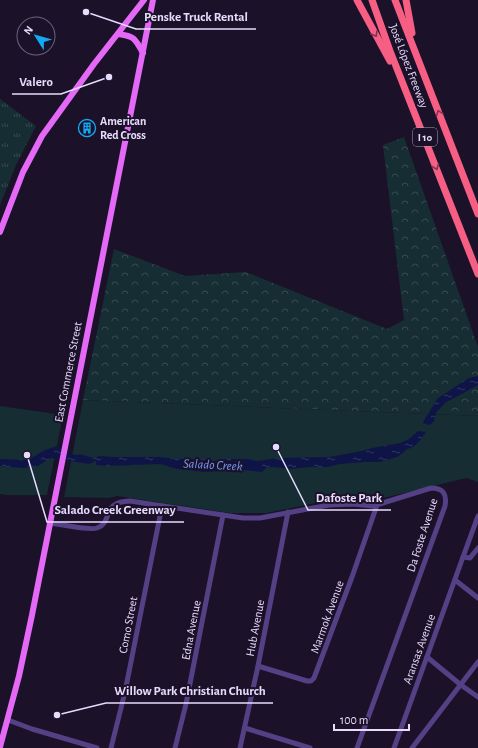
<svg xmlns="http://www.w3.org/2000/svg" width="478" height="748" font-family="'Alegreya Sans',sans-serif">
<defs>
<pattern id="grass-tufts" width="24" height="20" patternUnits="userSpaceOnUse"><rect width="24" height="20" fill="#152d33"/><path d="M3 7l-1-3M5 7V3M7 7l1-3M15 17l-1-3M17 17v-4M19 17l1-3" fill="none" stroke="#374b51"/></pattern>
<pattern id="forest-crowns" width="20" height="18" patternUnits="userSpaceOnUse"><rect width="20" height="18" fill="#152d33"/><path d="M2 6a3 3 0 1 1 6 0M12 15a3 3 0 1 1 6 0" fill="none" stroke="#374b51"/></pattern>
<pattern id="water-ripples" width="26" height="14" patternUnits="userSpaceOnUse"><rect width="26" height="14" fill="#0e1546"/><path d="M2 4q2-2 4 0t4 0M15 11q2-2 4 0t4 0" fill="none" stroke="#313662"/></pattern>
</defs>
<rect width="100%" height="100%" fill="#1b1229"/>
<polygon fill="url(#grass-tufts)" points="0,99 36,126 16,165 0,205"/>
<polygon fill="url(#forest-crowns)" points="404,137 478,347 478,416 83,400 114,249 185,276 246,272 387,329 404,320 383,145"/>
<g fill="#152d33">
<polygon points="83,400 478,416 478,482 466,478 375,500 368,501 345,500 325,501 267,513 230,513 117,496 108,498 64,497"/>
<polygon points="0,406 63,415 47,495 6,495 0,494"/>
</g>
<g fill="url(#water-ripples)">
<polygon points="478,376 478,385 445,403 436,413 434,421 430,425 424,424 423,422 438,398 469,378"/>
<path d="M418 431 426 432C421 439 416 448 407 449L404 452 397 457 380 462H365L340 464 328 467H310L291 469 273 467 266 468 262 472 243 470 233 472 225 471 204 472 177 469 160 464 109 466 96 465V461L89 464 51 458 38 466 23 468 0 466V459L28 460 45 450 57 446C63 449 69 454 76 455 78 455 81 454 83 455 89 456 93 460 99 456L114 457H160L177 459H206L213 461 222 459H248L258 461 278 458 329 457 362 451 372 448 400 443 409 439Z"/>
</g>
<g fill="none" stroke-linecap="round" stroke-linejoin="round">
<g stroke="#534085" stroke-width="5">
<polyline points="478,516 463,557 470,558 478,548"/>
<path d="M50 523C60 524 89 531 97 528 114 522 100 502 130 501L243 518H260L329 505 353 504 373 506 431 488C444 488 447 495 445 506L357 748"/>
<polyline points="455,580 478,598"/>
<polyline points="427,657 461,685 478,697"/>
<polyline points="258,666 307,681 311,681 314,678 352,577 377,505"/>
<polyline points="8,720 32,729 97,748"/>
<polyline points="245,728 310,748"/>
<polyline points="111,748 125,692 162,506"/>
<polyline points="175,748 186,704 223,515"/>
<polyline points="240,748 258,666 288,512"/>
<polyline points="394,748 463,557"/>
<polyline points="412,748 478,662"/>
</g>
<g stroke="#e369f6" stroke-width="6">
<path d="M118 34C134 36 135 38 143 53"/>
<polyline points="0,232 23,172 42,136 94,64 144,0"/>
<polyline points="0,747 19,676 32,615 153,0"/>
</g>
<g stroke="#f65e84" stroke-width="7">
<polyline points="357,0 390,61"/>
<polyline points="372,0 390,51 478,274"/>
<polyline points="395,0 478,214"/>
<polyline points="406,0 412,33"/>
</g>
</g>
<defs><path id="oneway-chevron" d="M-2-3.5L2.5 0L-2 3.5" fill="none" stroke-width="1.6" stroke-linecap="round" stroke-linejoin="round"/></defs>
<g stroke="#7e3452">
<use href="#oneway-chevron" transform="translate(375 34) rotate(61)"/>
<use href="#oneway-chevron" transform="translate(439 113) rotate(-111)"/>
<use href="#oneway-chevron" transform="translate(436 167) rotate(68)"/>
</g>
<defs>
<g id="building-ring" transform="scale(0.9)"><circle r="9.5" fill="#1b1229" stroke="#13a8f2" stroke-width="1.5"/><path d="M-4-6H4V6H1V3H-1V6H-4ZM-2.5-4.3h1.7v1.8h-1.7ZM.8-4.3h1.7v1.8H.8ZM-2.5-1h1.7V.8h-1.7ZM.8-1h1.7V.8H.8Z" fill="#13a8f2"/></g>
</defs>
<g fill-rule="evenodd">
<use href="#building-ring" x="87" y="128"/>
</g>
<g text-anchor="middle" stroke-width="4" stroke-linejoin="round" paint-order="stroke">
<rect fill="#1b1229" stroke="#aa9fbd" stroke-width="1" x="413" y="128" width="24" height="18" rx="3"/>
<g font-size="11" font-weight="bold" fill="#e7dcfd">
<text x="425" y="141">I 10</text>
</g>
<g font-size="12" fill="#e7dcfd" stroke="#1b1229">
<text transform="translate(409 66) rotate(69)" y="4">José López Freeway</text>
<text transform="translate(68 372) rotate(-79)" y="4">East Commerce Street</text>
<text transform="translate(422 535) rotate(-72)" y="4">Da Foste Avenue</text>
<text transform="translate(327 617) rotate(-70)" y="4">Marmok Avenue</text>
<text transform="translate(128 625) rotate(-79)" y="4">Como Street</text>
<text transform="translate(255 628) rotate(-79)" y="4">Hub Avenue</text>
<text transform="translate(191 630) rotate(-79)" y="4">Edna Avenue</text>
<text transform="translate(419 649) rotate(-70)" y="4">Aransas Avenue</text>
</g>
<g font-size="12" font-weight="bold" fill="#e7dcfd" stroke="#1b1229" text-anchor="start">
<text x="100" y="125">American<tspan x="100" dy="14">Red Cross</tspan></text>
</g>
<g font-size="13" font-style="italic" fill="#7099f7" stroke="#1b1229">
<text transform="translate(213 464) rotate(3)" y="5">Salado Creek</text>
</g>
</g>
<path fill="none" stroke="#e7dcfd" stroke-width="1.5" d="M86 12L136 29H256M109 77L61 94H12M276 447L308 510H391M27 455L47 522H184M57 715L106 703H273"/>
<g fill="#e7dcfd" stroke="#1b1229" stroke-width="1.5">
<circle cx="86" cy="12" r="4"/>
<circle cx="109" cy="77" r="4"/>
<circle cx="276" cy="447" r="4"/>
<circle cx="27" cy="455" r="4"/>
<circle cx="57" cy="715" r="4"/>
</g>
<g font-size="13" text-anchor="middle" font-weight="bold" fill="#e7dcfd" stroke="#1b1229" stroke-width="4" stroke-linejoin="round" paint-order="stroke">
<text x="196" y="21">Penske Truck Rental</text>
<text x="36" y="86">Valero</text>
<text x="349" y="502">Dafoste Park</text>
<text x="115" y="514">Salado Creek Greenway</text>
<text x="190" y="695">Willow Park Christian Church</text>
</g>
<g transform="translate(36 36) rotate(307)"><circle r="19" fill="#1b1229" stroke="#6d637e"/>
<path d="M0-3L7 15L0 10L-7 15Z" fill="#13a8f2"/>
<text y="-6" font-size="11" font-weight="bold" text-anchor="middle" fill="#e7dcfd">N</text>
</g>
<path d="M334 724v6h75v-6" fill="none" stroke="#e7dcfd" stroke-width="2"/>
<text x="340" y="724" font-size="12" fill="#e7dcfd" stroke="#1b1229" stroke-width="3" paint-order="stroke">100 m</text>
</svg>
